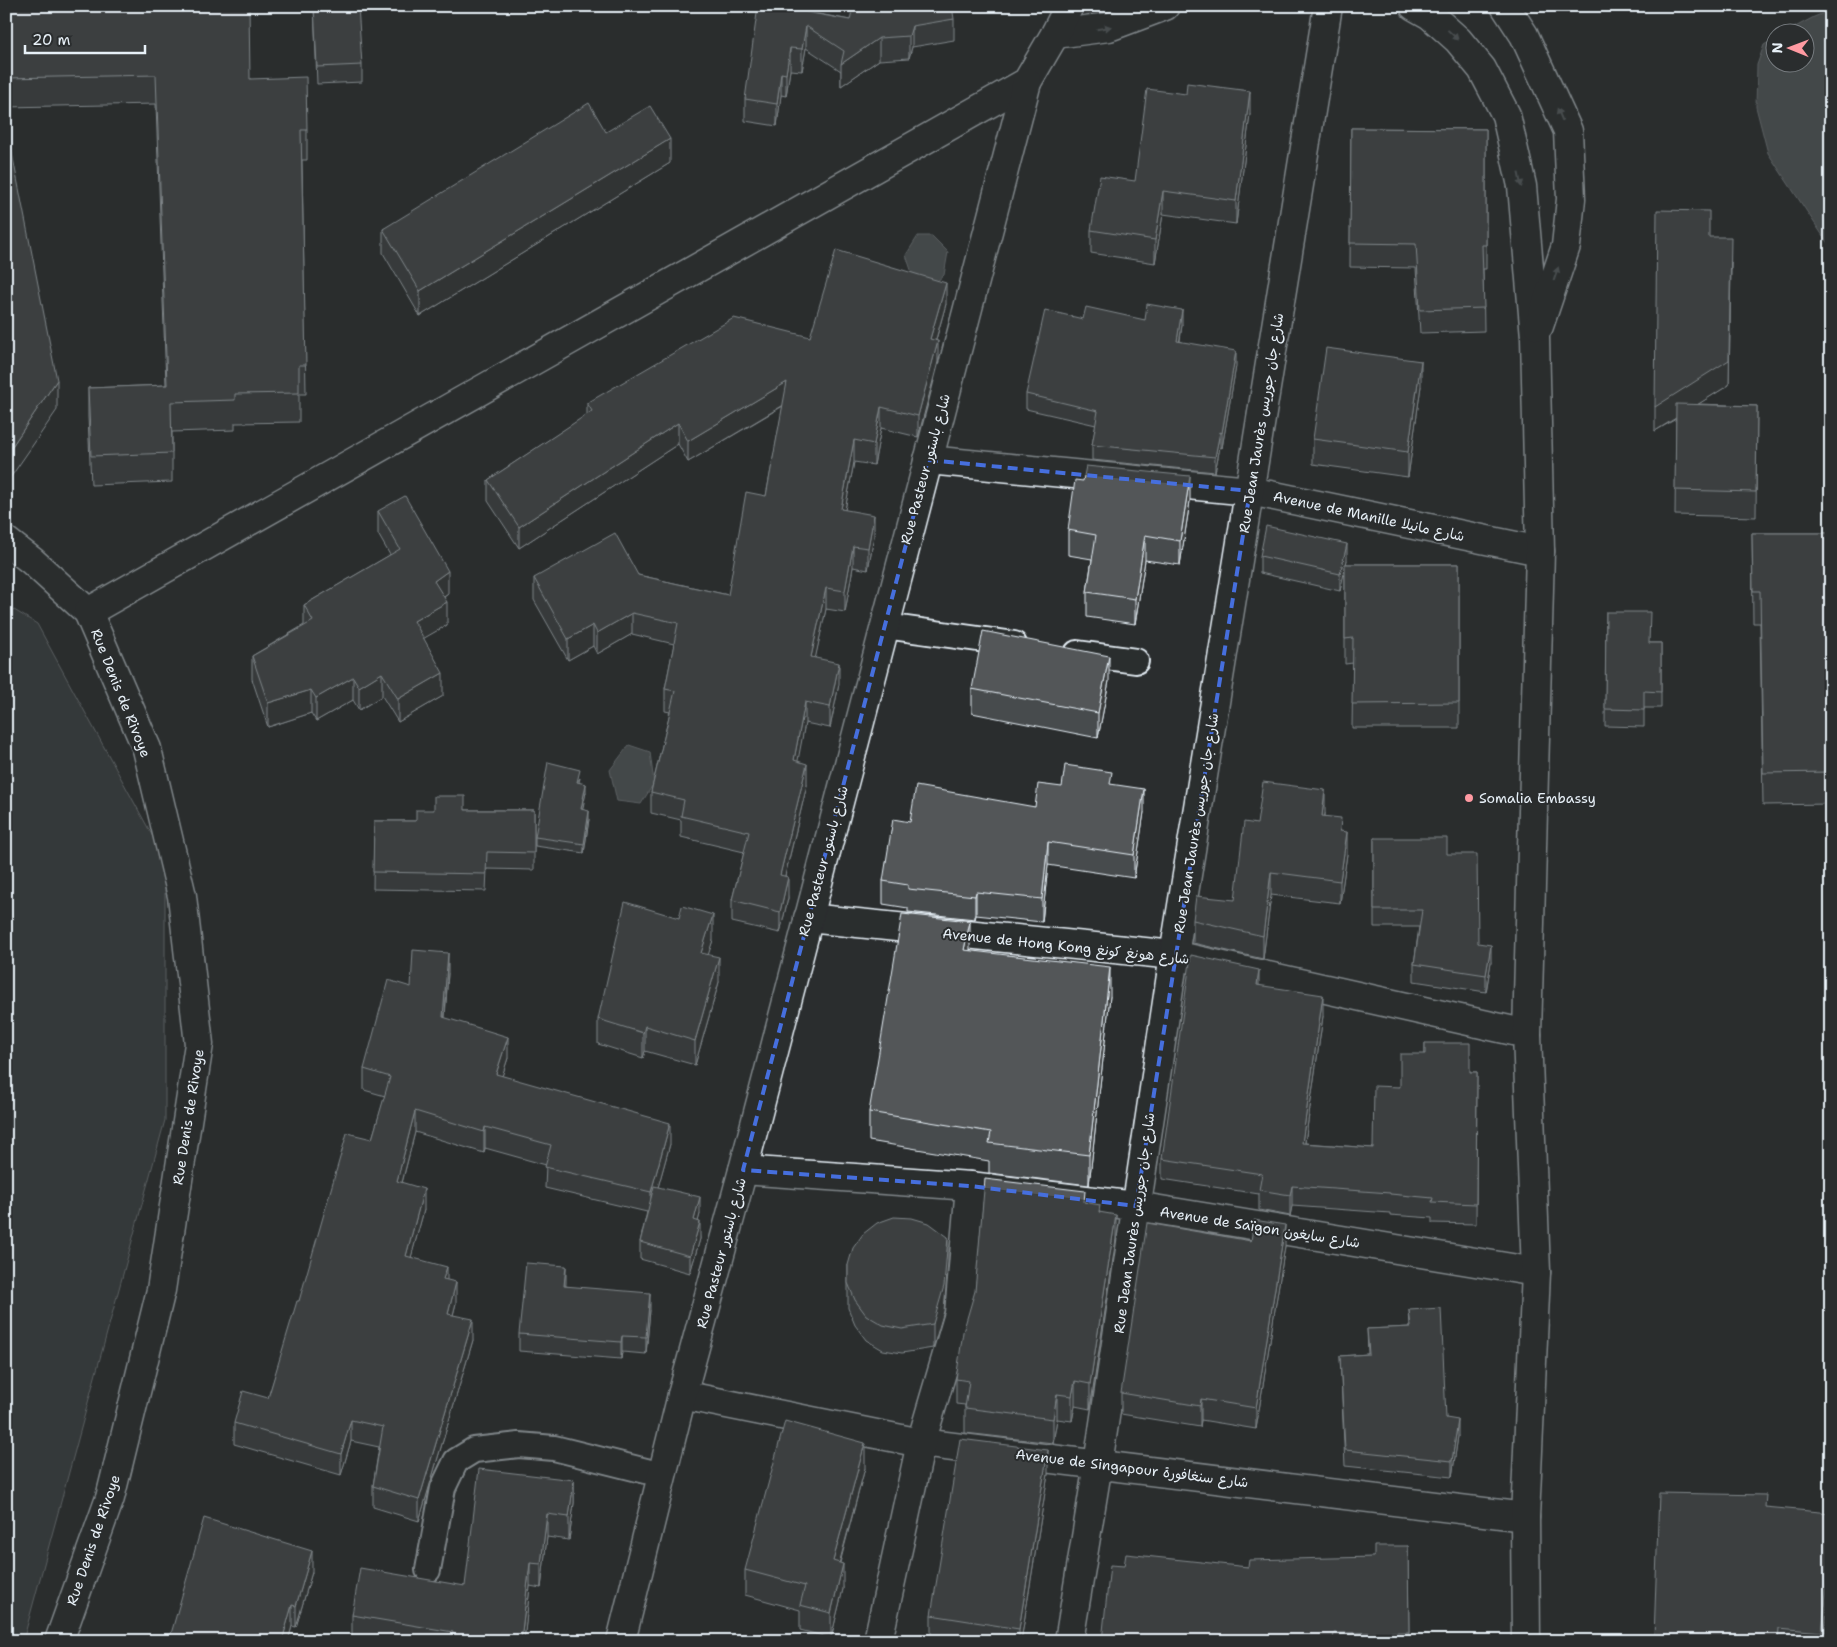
<svg xmlns="http://www.w3.org/2000/svg" width="1837" height="1647" font-family="'Shantell Sans','Playpen Sans Arabic',sans-serif">
<rect width="100%" height="100%" fill="#2a2d2e"/>
<filter id="ink" filterUnits="userSpaceOnUse"><feTurbulence type="fractalNoise" baseFrequency=".02" numOctaves="2"/><feDisplacementMap in="SourceGraphic" scale="10" xChannelSelector="R" yChannelSelector="G"/><feConvolveMatrix kernelMatrix="1 2 1 2 8 2 1 2 1" color-interpolation-filters="sRGB"/></filter>
<g filter="url(#ink)">
<polygon fill="#424648" stroke="#959ca0" points="6,605 37,624 165,859 165,1120 23,1641 6,1641"/>
<g fill="#63686b" stroke="#989fa3">
<polygon points="1831,10 1831,248 1768,153 1756,107 1757,65 1764,45 1774,39 1774,62 1804,62 1804,32 1786,32 1814,17"/>
<polygon points="918,236 932,236 948,252 944,275 934,284 913,276 906,255"/>
<polygon points="629,745 650,752 654,783 641,804 617,801 610,770"/>
</g>
<g fill="none" stroke-linecap="round" stroke-linejoin="round">
<g stroke="#e8f1f8" stroke-width="28">
<g id="lane">
<polyline points="885,626 1014,644"/>
<polyline points="1077,653 1136,661"/>
<polyline points="428,1570 443,1488 456,1461 474,1450 519,1445 554,1448 662,1475"/>
</g>
</g>
<g stroke="#e8f1f8" stroke-width="31">
<g id="street">
<polyline points="1055,34 1109,27 1165,6"/>
<polyline points="928,460 1250,491 1540,551"/>
<polyline points="6,541 32,561 88,612 147,749 182,896 199,1044 161,1290 110,1498 59,1641"/>
<polyline points="88,612 1027,82 1055,34 1069,6"/>
<polyline points="808,918 1174,955 1527,1034"/>
<polyline points="743,1170 970,1186 1136,1206 1536,1272"/>
<polyline points="682,1395 921,1443 1525,1517"/>
<polyline points="621,1641 682,1395 743,1170 1027,82"/>
<polyline points="878,1641 921,1443 959,1314 970,1186"/>
<polyline points="1069,1641 1098,1464 1174,955 1328,6"/>
</g>
</g>
<g stroke="#e8f1f8" stroke-width="31">
<g id="secondary">
<polyline points="1414,6 1430,15 1458,40 1482,69 1506,115 1522,186 1535,337 1540,551 1527,1034 1536,1272 1525,1517 1526,1641"/>
<polyline points="1505,6 1524,35 1568,131 1571,199 1566,246 1539,326"/>
</g>
</g>
<use href="#lane" stroke="#2a2d2e" stroke-width="24"/>
<use href="#street" stroke="#2a2d2e" stroke-width="28"/>
<use href="#secondary" stroke="#2a2d2e" stroke-width="28"/>
</g>
<g fill="#474b4d" stroke="#e8f1f8">
<polygon points="314,6 362,65 362,82 317,84"/>
<polygon points="809,6 809,12 850,20 954,19 954,40 912,47 909,58 879,60 841,86 841,71 806,48 802,71 790,70 786,96 781,95 777,126 745,121 745,99"/>
<polygon points="6,8 250,79 307,130 307,160 302,160 306,394 299,394 299,422 235,423 235,430 172,432 172,482 91,485 88,417 88,388 166,385 156,104 6,107"/>
<polygon points="1250,114 1236,224 1163,214 1155,263 1091,253 1091,230 1135,181"/>
<polygon points="1351,128 1486,129 1486,269 1483,269 1484,331 1420,333 1416,268 1350,267"/>
<polygon points="606,132 670,163 420,316 383,253 383,229"/>
<polygon points="1709,237 1731,262 1729,385 1698,404 1757,406 1756,517 1675,515 1676,419 1655,431"/>
<polygon points="946,304 936,340 938,362 918,437 881,428 874,465 854,462 845,510 874,536 868,570 853,567 845,612 826,609 815,658 839,684 830,728 805,723 797,761 807,785 785,876 788,898 780,933 732,922 732,900 744,852 681,837 681,820 651,813 651,792 670,712 665,711 665,689 674,644 632,634 597,654 593,646 568,660 534,600 534,578 638,575 728,595 766,496 783,406 688,462 678,444 519,548 488,501 488,480 587,415 587,403 810,337"/>
<polygon points="1083,319 1145,320 1182,325 1180,341 1236,366 1222,448 1220,447 1215,472 1092,460 1092,445 1096,425 1026,409 1026,394"/>
<polygon points="1421,386 1408,477 1313,464 1313,439"/>
<polygon points="1190,501 1180,565 1145,560 1135,624 1087,617 1087,592 1092,559 1068,555 1068,530"/>
<polygon points="378,511 448,594 444,597 447,625 423,638 443,696 398,722 382,696 359,710 353,700 316,721 311,713 268,727 252,679 252,656 304,625 304,605 390,555 378,534"/>
<polygon points="1752,533 1831,533 1831,804 1763,805 1760,623 1753,623"/>
<polygon points="1260,556 1347,560 1346,564 1459,564 1459,728 1352,728 1353,663 1345,664 1345,566 1340,591 1260,573"/>
<polygon points="1606,612 1649,643 1661,643 1661,708 1644,708 1644,727 1605,726"/>
<polygon points="1109,681 1098,738 972,713 972,689"/>
<polygon points="580,778 579,782 586,792 582,810 589,819 584,853 535,846 535,837"/>
<polygon points="1112,785 1144,812 1134,878 1048,865 1042,922 976,915 975,919 908,912 908,908 883,904 883,881 910,822 1035,807 1062,787"/>
<polygon points="465,810 534,810 534,870 487,869 486,891 373,889 374,821 416,821"/>
<polygon points="1325,813 1325,816 1341,831 1347,854 1340,903 1271,895 1263,959 1193,943 1193,920 1235,900"/>
<polygon points="1374,838 1447,854 1478,943 1491,962 1486,992 1414,981 1414,964 1419,927 1374,927"/>
<polygon points="713,940 708,954 719,982 695,1065 645,1051 643,1058 598,1044 598,1019"/>
<polygon points="969,951 1110,996 1089,1185 989,1173 989,1161 869,1141 869,1112"/>
<polygon points="448,973 445,1018 508,1058 502,1076 670,1144 658,1187 700,1214 698,1221 700,1239 690,1273 640,1259 640,1242 647,1212 545,1188 546,1165 485,1148 484,1153 415,1132 402,1183 424,1210 411,1257 447,1280 456,1303 453,1315 473,1340 419,1521 373,1507 373,1486 379,1447 351,1441 341,1475 234,1444 234,1423 268,1398 299,1301 372,1139 385,1096 364,1090 364,1069 411,987"/>
<polygon points="1259,986 1323,1016 1305,1143 1373,1148 1400,1087 1425,1054 1425,1043 1470,1072 1477,1072 1476,1224 1432,1223 1432,1218 1390,1215 1390,1213 1292,1206 1290,1216 1259,1210 1259,1194 1162,1179 1162,1159"/>
<polygon points="1085,1202 1100,1212 1116,1239 1090,1409 1075,1406 1072,1421 1057,1419 1053,1443 965,1433 965,1405 956,1404 956,1379"/>
<polygon points="1285,1246 1256,1429 1201,1420 1200,1427 1121,1414 1121,1393"/>
<polygon points="948,1262 944,1311 933,1348 902,1353 883,1350 866,1340 855,1325 848,1308 848,1265"/>
<polygon points="566,1286 650,1310 646,1354 622,1352 621,1359 519,1351 519,1334"/>
<polygon points="1409,1310 1446,1418 1458,1436 1452,1477 1345,1466 1340,1356 1368,1354 1367,1329 1410,1327"/>
<polygon points="865,1468 840,1563 843,1589 831,1638 800,1630 800,1610 745,1595 745,1570"/>
<polygon points="1048,1474 1021,1641 939,1641 931,1640 931,1615"/>
<polygon points="574,1480 574,1503 569,1540 547,1537 541,1588 530,1586 524,1640 527,1641 369,1641 352,1638 352,1615 465,1586"/>
<polygon points="1766,1507 1831,1569 1824,1641 1654,1641 1654,1638"/>
<polygon points="1408,1546 1409,1641 1102,1641 1124,1566 1248,1567 1374,1557"/>
<polygon points="312,1572 296,1627 292,1626 288,1641 169,1641"/>
</g>
<g fill="#3a3d3e" stroke="#e8f1f8">
<polygon points="807,6 809,6 809,13 806,12"/>
<polygon points="806,26 806,48 802,71 802,49"/>
<polygon points="912,26 912,47 909,58 909,36"/>
<polygon points="879,38 879,60 841,86 841,64"/>
<polygon points="790,48 790,70 786,96 786,74"/>
<polygon points="781,73 781,95 777,126 777,104"/>
<polygon points="1250,91 1250,114 1236,224 1236,201"/>
<polygon points="670,139 670,163 420,316 420,291"/>
<polygon points="1163,191 1163,214 1155,263 1155,240"/>
<polygon points="1731,262 1729,385 1655,431 1655,407"/>
<polygon points="946,283 946,304 930,360 930,339"/>
<polygon points="1182,310 1182,325 1177,356 1177,341"/>
<polygon points="938,341 938,362 918,437 918,416"/>
<polygon points="1236,351 1236,366 1222,448 1222,433"/>
<polygon points="1421,361 1421,386 1408,477 1408,452"/>
<polygon points="57,380 57,410 6,484 6,455"/>
<polygon points="787,382 787,403 688,462 688,441"/>
<polygon points="881,407 881,428 874,465 874,444"/>
<polygon points="678,423 678,444 519,548 519,527"/>
<polygon points="1220,432 1220,447 1215,472 1215,457"/>
<polygon points="854,440 854,462 841,531 841,509"/>
<polygon points="1190,476 1190,501 1180,565 1180,541"/>
<polygon points="874,515 874,536 868,570 868,548"/>
<polygon points="1145,535 1145,560 1135,624 1135,599"/>
<polygon points="1347,544 1347,560 1340,591 1340,574"/>
<polygon points="853,546 853,567 845,612 845,591"/>
<polygon points="448,571 448,594 434,604 434,581"/>
<polygon points="826,588 826,609 811,678 811,657"/>
<polygon points="447,602 447,625 414,644 414,621"/>
<polygon points="632,613 632,634 597,654 597,633"/>
<polygon points="593,625 593,646 568,660 568,639"/>
<polygon points="1109,656 1109,681 1098,738 1098,713"/>
<polygon points="839,663 839,684 830,728 830,707"/>
<polygon points="382,673 382,696 359,710 359,687"/>
<polygon points="443,673 443,696 398,722 398,699"/>
<polygon points="353,677 353,700 316,721 316,698"/>
<polygon points="311,690 311,713 268,727 268,703"/>
<polygon points="805,702 805,723 794,782 794,760"/>
<polygon points="807,764 807,785 780,896 780,875"/>
<polygon points="586,784 586,792 581,818 581,809"/>
<polygon points="1144,789 1144,812 1134,878 1134,855"/>
<polygon points="1325,790 1325,813 1322,839 1322,816"/>
<polygon points="589,811 589,819 584,853 584,844"/>
<polygon points="1347,832 1347,854 1340,903 1340,881"/>
<polygon points="1048,842 1048,865 1042,922 1042,899"/>
<polygon points="1271,872 1271,895 1263,959 1263,936"/>
<polygon points="788,877 788,898 780,933 780,912"/>
<polygon points="976,892 976,915 975,919 975,896"/>
<polygon points="713,915 713,940 701,977 701,953"/>
<polygon points="970,921 970,950 964,980 964,950"/>
<polygon points="1491,945 1491,962 1486,992 1486,975"/>
<polygon points="448,953 448,973 443,1038 443,1017"/>
<polygon points="719,957 719,982 695,1065 695,1041"/>
<polygon points="1110,967 1110,996 1089,1185 1089,1155"/>
<polygon points="1259,970 1259,990 1257,985"/>
<polygon points="1323,995 1323,1016 1302,1163 1302,1143"/>
<polygon points="645,1026 645,1051 643,1058 643,1033"/>
<polygon points="508,1037 508,1058 496,1095 496,1074"/>
<polygon points="415,1111 415,1132 397,1202 397,1181"/>
<polygon points="670,1123 670,1144 651,1213 651,1192"/>
<polygon points="485,1127 485,1148 484,1153 484,1132"/>
<polygon points="1292,1186 1292,1206 1290,1216 1290,1195"/>
<polygon points="424,1189 424,1210 406,1276 406,1256"/>
<polygon points="700,1197 700,1214 694,1237 694,1220"/>
<polygon points="1116,1215 1116,1239 1090,1409 1090,1384"/>
<polygon points="700,1222 700,1239 690,1273 690,1256"/>
<polygon points="1285,1225 1285,1246 1256,1429 1256,1408"/>
<polygon points="948,1237 948,1262 944,1311 933,1348 933,1324"/>
<polygon points="566,1266 566,1283 564,1303 564,1286"/>
<polygon points="447,1267 447,1288 443,1279"/>
<polygon points="456,1282 456,1303 448,1335 448,1314"/>
<polygon points="650,1293 650,1310 646,1354 646,1337"/>
<polygon points="473,1319 473,1340 419,1521 419,1500"/>
<polygon points="622,1336 622,1352 621,1359 621,1342"/>
<polygon points="1075,1381 1075,1406 1072,1421 1072,1396"/>
<polygon points="1057,1394 1057,1419 1053,1443 1053,1419"/>
<polygon points="1201,1399 1201,1420 1200,1427 1200,1406"/>
<polygon points="351,1420 351,1441 341,1475 341,1454"/>
<polygon points="1458,1420 1458,1436 1452,1477 1452,1461"/>
<polygon points="865,1443 865,1468 833,1586 833,1561"/>
<polygon points="1048,1450 1048,1474 1021,1641 1019,1641 1019,1629"/>
<polygon points="574,1480 574,1503 569,1540 569,1517"/>
<polygon points="547,1514 547,1537 541,1588 541,1564"/>
<polygon points="1831,1547 1831,1569 1824,1641 1822,1641 1822,1632"/>
<polygon points="312,1551 312,1572 296,1627 296,1606"/>
<polygon points="530,1563 530,1586 524,1641 521,1641"/>
<polygon points="843,1564 843,1589 831,1638 831,1613"/>
<polygon points="292,1605 292,1626 288,1641 282,1641"/>
</g>
<g fill="#535759" stroke="#e8f1f8">
<polygon points="102,6 249,6 250,79 306,77 307,130 301,130 306,365 299,365 299,393 235,394 235,400 171,402 172,453 91,456 88,388 167,385 156,75 6,78 6,8"/>
<polygon points="314,6 358,6 362,65 317,67"/>
<polygon points="758,6 807,6 806,12 850,20 853,6 952,6 954,19 912,26 909,36 879,38 841,64 844,51 806,26 802,49 790,48 786,74 781,73 777,104 745,99"/>
<polygon points="1187,83 1250,91 1236,201 1163,191 1155,240 1091,230 1100,176 1135,181 1147,89 1186,94"/>
<polygon points="589,103 606,132 650,106 670,139 420,291 383,229"/>
<polygon points="6,123 57,380 6,455"/>
<polygon points="1351,128 1486,129 1486,245 1482,245 1484,308 1420,310 1416,244 1350,243"/>
<polygon points="1657,210 1709,211 1709,237 1731,237 1729,360 1655,407"/>
<polygon points="836,250 946,283 930,339 938,341 918,416 881,407 874,444 854,440 841,509 874,515 868,548 853,546 845,591 826,588 811,657 839,663 830,707 805,702 794,760 807,764 780,875 788,877 780,912 732,900 749,832 681,816 684,800 651,792 675,691 665,689 678,623 632,613 597,633 593,625 568,639 534,578 615,533 638,575 728,595 746,492 766,496 787,382 688,441 678,423 519,527 488,480 592,411 587,403 734,318 810,337"/>
<polygon points="1147,304 1182,310 1177,341 1236,351 1222,433 1220,432 1215,457 1092,445 1098,411 1026,394 1045,310 1083,319 1086,307 1145,320"/>
<polygon points="1326,348 1421,361 1408,452 1313,439"/>
<polygon points="1676,404 1757,406 1756,492 1675,490"/>
<polygon points="1086,466 1190,476 1180,541 1145,535 1135,599 1087,592 1096,535 1068,530 1075,480 1083,481"/>
<polygon points="405,496 448,571 434,581 447,602 414,621 443,673 398,699 382,673 359,687 353,677 316,698 311,690 268,703 252,656 313,621 304,605 400,549 378,511"/>
<polygon points="1266,526 1347,544 1340,574 1260,556"/>
<polygon points="1752,533 1831,533 1831,772 1763,773 1760,591 1753,591"/>
<polygon points="1345,564 1459,564 1459,703 1352,704 1353,638 1345,639"/>
<polygon points="1606,612 1650,612 1649,643 1661,643 1661,692 1644,691 1644,710 1605,709"/>
<polygon points="983,631 1109,656 1098,713 972,689"/>
<polygon points="548,762 580,770 577,782 586,784 581,809 589,811 584,844 535,837"/>
<polygon points="1065,765 1112,772 1110,784 1144,789 1134,855 1048,842 1042,899 976,892 975,896 908,889 908,885 883,881 893,819 910,822 916,786 1035,807 1038,784 1062,787"/>
<polygon points="1263,782 1325,790 1322,816 1341,818 1340,831 1347,832 1340,881 1271,872 1263,936 1193,920 1196,896 1235,900 1244,822 1257,824"/>
<polygon points="434,796 465,796 465,810 534,810 534,853 487,852 486,874 373,872 374,821 416,821 416,810 434,810"/>
<polygon points="1374,838 1447,838 1447,854 1477,854 1478,943 1491,945 1486,975 1414,964 1422,910 1374,910"/>
<polygon points="625,902 679,918 682,906 713,915 701,953 719,957 695,1041 645,1026 643,1033 598,1019"/>
<polygon points="902,914 970,921 964,950 1110,967 1089,1155 989,1143 991,1132 869,1112"/>
<polygon points="413,950 448,953 443,1017 508,1037 496,1074 670,1123 651,1192 545,1167 551,1145 485,1127 484,1132 415,1111 397,1181 424,1189 406,1256 447,1267 443,1279 456,1282 448,1314 473,1319 419,1500 373,1486 383,1427 351,1420 341,1454 234,1423 243,1391 268,1398 297,1301 299,1301 347,1133 372,1139 390,1077 364,1069 388,980 411,987"/>
<polygon points="1191,955 1259,970 1257,985 1323,995 1302,1143 1373,1148 1374,1086 1400,1087 1400,1054 1425,1054 1425,1043 1470,1043 1470,1072 1477,1072 1476,1204 1432,1202 1433,1198 1390,1194 1390,1193 1292,1186 1290,1195 1259,1190 1262,1174 1162,1159"/>
<polygon points="985,1179 1085,1191 1084,1202 1100,1205 1099,1212 1116,1215 1090,1384 1075,1381 1072,1396 1057,1394 1053,1419 965,1408 969,1381 956,1379 963,1332 975,1291"/>
<polygon points="654,1186 700,1197 694,1220 700,1222 690,1256 640,1242"/>
<polygon points="894,1217 912,1218 929,1223 948,1237 944,1286 933,1324 902,1329 883,1325 866,1315 855,1300 848,1283 848,1265 853,1248 863,1234 877,1223"/>
<polygon points="1254,1220 1285,1225 1256,1408 1201,1399 1200,1406 1121,1393 1147,1223 1251,1241"/>
<polygon points="526,1263 566,1266 564,1286 650,1293 646,1337 622,1336 621,1342 519,1334"/>
<polygon points="1441,1308 1446,1418 1458,1420 1452,1461 1345,1450 1340,1356 1369,1354 1367,1329 1411,1327 1409,1310"/>
<polygon points="785,1421 865,1443 833,1561 843,1564 831,1613 800,1605 805,1586 745,1570"/>
<polygon points="960,1439 1048,1450 1019,1629 931,1615"/>
<polygon points="479,1469 574,1480 569,1517 547,1514 541,1564 530,1563 521,1640 527,1641 452,1641 453,1632 352,1615 360,1568 465,1586"/>
<polygon points="1659,1493 1766,1495 1765,1507 1831,1513 1831,1547 1822,1632 1779,1628 1778,1641 1667,1641 1668,1639 1654,1638"/>
<polygon points="204,1518 312,1551 296,1606 292,1605 282,1641 169,1641"/>
<polygon points="1374,1546 1408,1546 1409,1632 1334,1633 1333,1641 1102,1641 1110,1565 1124,1566 1126,1554 1248,1567 1249,1560 1374,1557"/>
</g>
<defs><path id="oneway-solid" d="M-6-.8H1V-3.2L6.5 0L1 3.2V.8H-6Z" transform="scale(1.25)"/></defs>
<g fill="#6c7275">
<use href="#oneway-solid" transform="translate(1104 28) rotate(-10)"/>
<use href="#oneway-solid" transform="translate(1453 35) rotate(43)"/>
<use href="#oneway-solid" transform="translate(1560 115) rotate(-113)"/>
<use href="#oneway-solid" transform="translate(1520 180) rotate(78)"/>
<use href="#oneway-solid" transform="translate(1556 274) rotate(-71)"/>
</g>
</g>
<path d="M0 0H1837V1647H0ZM928 460 1250 491 1136 1206 970 1186 743 1170Z" fill="#2a2d2e" fill-opacity=".55" fill-rule="evenodd"/>
<path fill="none" stroke="#466fde" stroke-width="4" stroke-dasharray="10 6" stroke-linejoin="round" d="M928 460 1250 491 1136 1206 970 1186 743 1170Z"/>
<circle fill="#ff9aa2" stroke="#2a2d2e" stroke-width="2" cx="1469" cy="798" r="5"/>
<g text-anchor="middle" stroke-width="4" stroke-linejoin="round" paint-order="stroke">
<g font-size="14" fill="#e8f1f8" stroke="#2a2d2e">
<text transform="translate(1261 423) rotate(-81)" y="5">Rue Jean Jaurès شارع جان جوريس</text>
<text transform="translate(925 469) rotate(-75)" y="5">Rue Pasteur شارع باستور</text>
<text transform="translate(1369 516) rotate(12)" y="5">Avenue de Manille شارع مانيلا</text>
<text transform="translate(121 693) rotate(68)" y="5">Rue Denis de Rivoye</text>
<text transform="translate(1196 823) rotate(-81)" y="5">Rue Jean Jaurès شارع جان جوريس</text>
<text transform="translate(823 861) rotate(-75)" y="5">Rue Pasteur شارع باستور</text>
<text transform="translate(1066 946) rotate(6)" y="5">Avenue de Hong Kong شارع هونغ كونغ</text>
<text transform="translate(188 1117) rotate(-81)" y="5">Rue Denis de Rivoye</text>
<text transform="translate(1134 1223) rotate(-82)" y="5">Rue Jean Jaurès شارع جان جوريس</text>
<text transform="translate(1260 1227) rotate(9)" y="5">Avenue de Saïgon شارع سايغون</text>
<text transform="translate(721 1253) rotate(-75)" y="5">Rue Pasteur شارع باستور</text>
<text transform="translate(1132 1468) rotate(7)" y="5">Avenue de Singapour شارع سنغافورة</text>
<text transform="translate(93 1540) rotate(-71)" y="5">Rue Denis de Rivoye</text>
</g>
<g font-size="14" fill="#e8f1f8" stroke="#2a2d2e" text-anchor="start">
<text x="1479" y="803">Somalia Embassy</text>
</g>
</g>
<rect width="1837" height="1647" fill="none" stroke="#2a2d2e" stroke-width="25"/>
<rect x="12" y="12" width="1812" height="1622" fill="none" stroke="#e8f1f8" stroke-width="2" filter="url(#ink)"/>
<g transform="translate(1790 48) rotate(271)"><circle r="24" fill="#2a2d2e" stroke="#767b7f"/>
<path d="M0-4L9 19L0 12L-9 19Z" fill="#ff9aa2"/>
<text y="-8" font-size="14" font-weight="bold" text-anchor="middle" fill="#e8f1f8">N</text>
</g>
<path d="M25 45v8h120v-8" fill="none" stroke="#e8f1f8" stroke-width="2.5"/>
<text x="32" y="45" font-size="15" fill="#e8f1f8" stroke="#2a2d2e" stroke-width="4" paint-order="stroke">20 m</text>
</svg>
